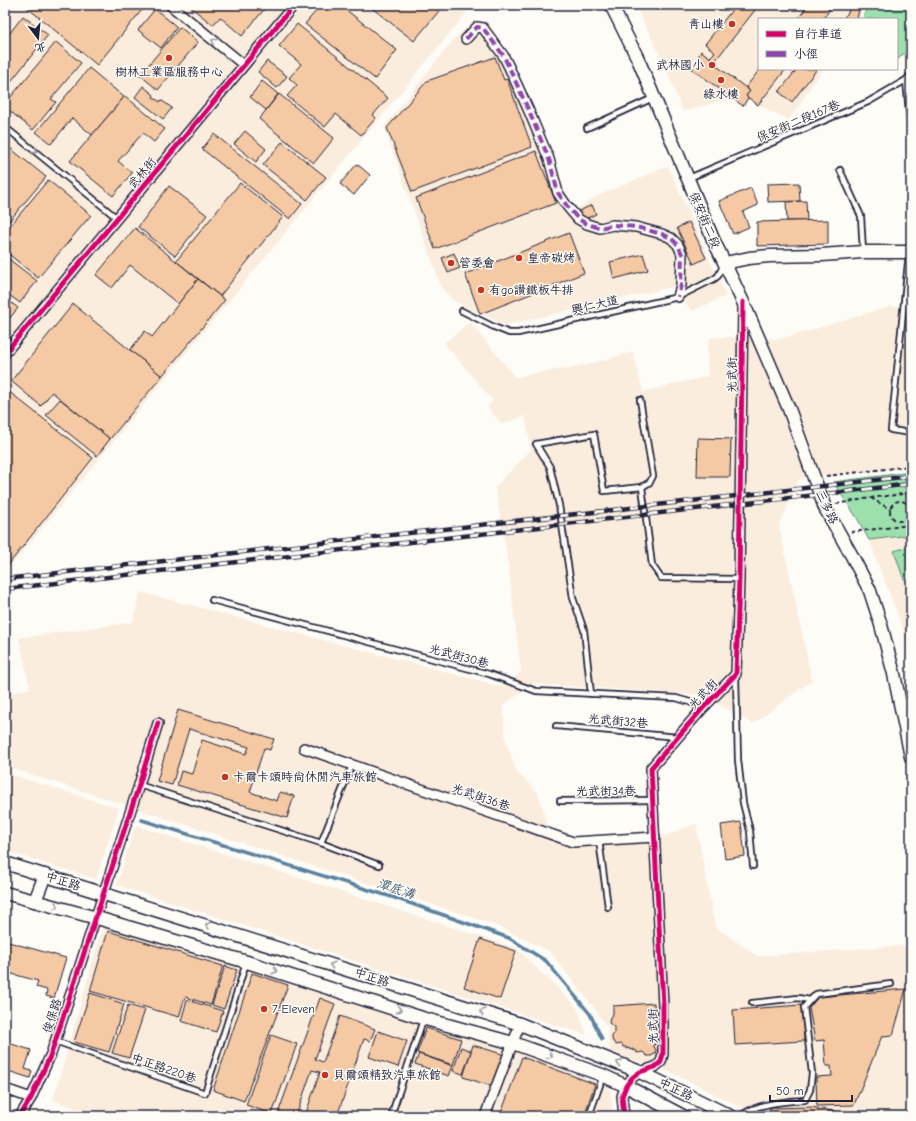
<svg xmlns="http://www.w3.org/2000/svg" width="916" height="1121" font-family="'Comic Neue','LXGW WenKai TC',sans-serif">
<rect width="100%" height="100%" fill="#fdfcf7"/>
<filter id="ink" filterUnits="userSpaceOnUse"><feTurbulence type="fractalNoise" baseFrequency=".025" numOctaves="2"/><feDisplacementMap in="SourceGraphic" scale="8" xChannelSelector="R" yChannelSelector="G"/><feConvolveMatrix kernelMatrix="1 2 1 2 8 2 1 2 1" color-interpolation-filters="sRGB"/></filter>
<g filter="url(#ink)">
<g fill="#faedde">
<polygon points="5,5 473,5 5,573"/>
<polygon points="635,5 865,5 863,8 860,19 759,19 759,69 823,69 789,120 755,103 738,96 683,112 663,61"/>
<polygon points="474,21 487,21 508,53 535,113 556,165 569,203 575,210 595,197 668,166 726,296 692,311 673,287 505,325 455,302 442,289 384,127 454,39"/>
<polygon points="892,306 911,309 911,466 800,478 779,525 812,680 753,724 702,695 534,684 503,705 506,742 517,772 538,793 552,843 648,842 696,824 715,927 757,956 911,945 911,1116 759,1116 672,1073 610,1052 607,1027 592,1005 549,951 493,924 5,766 5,694 30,688 19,638 133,622 140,592 504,687 521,672 507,555 495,487 531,450 525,416 502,424 487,407 493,401 444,343 470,322 515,377 586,365 633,352 643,392 708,376 707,351 710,338 732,337 781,339"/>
<polygon points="911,535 911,661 903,629 869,540"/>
<polygon points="5,773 119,808 96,879 5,851"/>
<polygon points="135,825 516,948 577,1007 587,1035 117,885"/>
<polygon points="104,922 499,1044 610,1088 613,1116 95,1116 53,1100"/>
</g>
<g fill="#9ce1ad" stroke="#5f8274">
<polygon points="873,5 911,5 911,47 897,60 897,19 863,19 864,14"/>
<polygon points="911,472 911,535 869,540 857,518 833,482"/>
<polygon points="911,546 911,578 904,580 894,551"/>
</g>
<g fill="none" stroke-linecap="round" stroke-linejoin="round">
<polyline stroke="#5b829f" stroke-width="3.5" points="142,820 395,898 509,938 546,961 590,1014 602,1039"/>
</g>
<g fill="#f4c9a3" stroke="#22223b">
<polygon points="24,5 146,5 97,65"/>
<polygon points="188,5 266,5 267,6 242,36 220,17 213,25"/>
<polygon points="321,5 340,5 397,50 375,79 305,24"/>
<polygon points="368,5 444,5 414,41"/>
<polygon points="736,5 759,5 715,61 710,57 715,52 705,44"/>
<polygon points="808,5 833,5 823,19 798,19"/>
<polygon points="850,5 860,5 857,19 842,19 848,13"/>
<polygon points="155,9 177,27 161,48 138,30"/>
<polygon points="23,16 48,35 5,89 5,30 9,34"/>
<polygon points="297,24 388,98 373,115 376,118 361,135 336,114 325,127 287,96 297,85 289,78 301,64 279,46"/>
<polygon points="180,27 198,42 158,90 140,75"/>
<polygon points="56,42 81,63 51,99 56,102 33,130 5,107 5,104"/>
<polygon points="701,51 715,61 713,63 750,91 746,96 748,98 743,106 692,69 698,60 697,59"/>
<polygon points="495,57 504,80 507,79 532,147 412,192 387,128 427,81"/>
<polygon points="267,61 287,76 277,88 258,72"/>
<polygon points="89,68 124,97 92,135 72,118 51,144 36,132"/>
<polygon points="760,69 786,69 758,105 746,96 750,91 746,87"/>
<polygon points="797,69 817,69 792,102 779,92"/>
<polygon points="262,81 278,94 266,110 250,97"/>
<polygon points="143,86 154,95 153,97 160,102 161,100 172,108 163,119 135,97"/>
<polygon points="279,94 334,138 314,163 259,119"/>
<polygon points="125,96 165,129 154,142 143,133 118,161 132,173 113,196 70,161"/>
<polygon points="245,131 266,149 256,162 234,144"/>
<polygon points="214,134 302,204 290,219 202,149"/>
<polygon points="282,142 326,177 307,200 263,165"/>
<polygon points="10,148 46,177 5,226 5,154"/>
<polygon points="536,151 556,203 435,249 416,198"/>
<polygon points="357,164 370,175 354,195 340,184"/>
<polygon points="48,180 91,215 38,278 5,251 5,232"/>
<polygon points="240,183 283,217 220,296 176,261"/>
<polygon points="799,183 800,201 768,202 767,184"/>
<polygon points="169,186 207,215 175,256 138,227"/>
<polygon points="751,188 758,205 743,212 749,227 733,234 719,201"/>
<polygon points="806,201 807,221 787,221 786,202"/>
<polygon points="592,205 596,214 583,220 579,211"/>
<polygon points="828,220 828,244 757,246 757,222"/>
<polygon points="689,222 706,258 694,264 677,228"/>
<polygon points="135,228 198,279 178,304 130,265 112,288 96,275"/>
<polygon points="569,233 584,273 480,314 465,274"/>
<polygon points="454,253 460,268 448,273 442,258"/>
<polygon points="643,254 648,270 614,279 610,262"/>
<polygon points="5,256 37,281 20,303 5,292"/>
<polygon points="198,279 225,300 162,376 130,350 145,331 152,337"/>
<polygon points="5,298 18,308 5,324"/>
<polygon points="73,304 162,376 110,439 52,392 41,406 11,381"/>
<polygon points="7,390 93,458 5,569 5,392"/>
<polygon points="60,399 110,439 97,456 46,415"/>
<polygon points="698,438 731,439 730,477 697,477"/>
<polygon points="178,710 274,739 270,750 264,748 250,792 277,801 280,792 294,796 287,818 177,785 181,771 192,774 202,740 246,754 249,747 189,729 172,785 157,781"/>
<polygon points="741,822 745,856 725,859 721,825"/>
<polygon points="108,931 223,966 211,1005 185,997 179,1017 90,991"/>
<polygon points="480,939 516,951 500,999 464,987"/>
<polygon points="5,941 66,958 54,998 46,996 47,990 36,987 38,981 5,972"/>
<polygon points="225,966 237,970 224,1009 212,1005"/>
<polygon points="252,973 288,985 244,1101 213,1090"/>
<polygon points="906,989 893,1035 882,1036 854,1105 817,1106 816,1077 832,1076 831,1066 826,1066 824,1040 815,1041 809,1008 818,997"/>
<polygon points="90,993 124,1004 109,1052 74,1042"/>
<polygon points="320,998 335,1004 315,1059 323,1062 340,1016 375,1029 370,1041 364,1039 337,1116 305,1116 320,1072 312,1070 296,1116 277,1116"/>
<polygon points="187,1000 223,1011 216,1032 181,1021"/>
<polygon points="654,1003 656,1044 653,1045 656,1050 655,1054 651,1056 647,1056 643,1052 637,1053 636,1050 633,1051 633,1049 630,1050 629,1048 626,1049 626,1047 623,1047 622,1044 616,1045 615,1043 613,1042 612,1039 612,1036 614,1034 614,1027 609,1023 610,1017 613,1014 613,1006"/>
<polygon points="128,1005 145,1010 129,1058 112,1053"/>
<polygon points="802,1005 804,1041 735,1045 733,1010"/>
<polygon points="426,1028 461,1039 453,1065 417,1053"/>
<polygon points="378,1031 407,1041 398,1067 369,1057"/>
<polygon points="271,1035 297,1044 272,1114 246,1105"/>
<polygon points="5,1042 31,1050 25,1069 32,1071 30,1078 5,1070"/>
<polygon points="473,1045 505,1055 494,1087 463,1077"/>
<polygon points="461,1047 471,1051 463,1074 453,1071"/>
<polygon points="419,1054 453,1066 449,1076 415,1064"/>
<polygon points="522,1057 595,1084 584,1116 500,1116"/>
<polygon points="812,1107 848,1114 847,1116 767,1116 770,1108"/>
</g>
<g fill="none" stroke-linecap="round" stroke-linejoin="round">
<g stroke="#22223b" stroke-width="8">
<g id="lane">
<polyline points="906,80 911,134"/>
<polyline points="5,127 117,218"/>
<polyline points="587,128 653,98"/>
<polyline points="840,170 861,216 863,252"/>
<polyline points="689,178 868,102 906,80 911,74"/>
<polyline points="909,253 891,430 911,433"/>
<polyline points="462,311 494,327 509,333 518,333 678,297 714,279 718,276 724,264"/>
<polyline points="642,487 652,565 661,578 739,579"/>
<polyline points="212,600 489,674 536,691 676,698 690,702 702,709"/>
<polyline points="736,676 738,760 743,803 750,831 753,866"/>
<polyline points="591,694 584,630 573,598 559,505 550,467 536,444 594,434 604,491 642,487 650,482 653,476 640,400"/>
<polyline points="556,726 678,737"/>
<polyline points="139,785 321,843 379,865"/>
<polyline points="560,801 652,800"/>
<polyline points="599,840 608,907"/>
<polyline points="321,843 352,765"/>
<polyline points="752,1003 798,998 810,1000"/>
<polyline points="55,1041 205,1093 246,963"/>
<polyline points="391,1116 422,1023 422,1019"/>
<polyline points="589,1116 600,1085 602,1076"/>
<path d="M741 1116C753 1104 788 1101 805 1100L810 1090 812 1073 804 1007 816 994 891 984"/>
</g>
</g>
<g stroke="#22223b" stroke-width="12">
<g id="street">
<polyline points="170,5 244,65"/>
<polyline points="466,39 477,27 483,28 503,55 509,67 528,109 549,159 558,193 567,206 578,219 587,224 600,228 613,225 636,227 662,234 671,238 678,245 682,254 681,285 678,297"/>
<polyline points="5,353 294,5"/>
<polyline points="304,748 573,842 655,837"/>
<polyline points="5,1089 31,1098"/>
<polyline points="20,1116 31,1098 51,1054 139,785 158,723"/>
<polyline points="485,1116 520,1024"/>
<polyline points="624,1116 622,1096 626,1086 632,1078 640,1072 655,1067 661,1062 663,1054 663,1005 651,768 702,709 736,674 739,579 743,306"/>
</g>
</g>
<g stroke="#22223b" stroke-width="15">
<g id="secondary">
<polyline points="611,5 638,59 713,239 743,302 789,409 825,508 852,556 870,591 881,625 894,674 911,757"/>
<polyline points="725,263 749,258 769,256 822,255 863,252 911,252"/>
<polyline points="5,863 520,1024 640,1072 730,1116"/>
<polyline points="5,893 104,920 247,962 422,1018 513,1043 602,1075 626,1086 683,1116"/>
<polyline points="35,901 45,875"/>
</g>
</g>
<g stroke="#22223b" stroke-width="2" stroke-dasharray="4 3" stroke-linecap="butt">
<polyline points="826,476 911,466"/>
<polyline points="871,498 891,510"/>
<circle cx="900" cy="511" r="10"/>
<polyline points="836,504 870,498 911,493"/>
<polyline points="851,532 911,525"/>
</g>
<use href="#lane" stroke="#fdfcf7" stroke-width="4.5"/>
<use href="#street" stroke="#fdfcf7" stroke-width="9"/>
<use href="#secondary" stroke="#fdfcf7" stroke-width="12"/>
<g stroke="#22223b" stroke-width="4.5">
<g id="rail">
<polyline points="5,579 911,476"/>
<polyline points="5,589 911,484"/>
</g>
</g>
<use href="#rail" stroke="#fdfcf7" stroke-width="3" stroke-dasharray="9" stroke-linecap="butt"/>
<polyline stroke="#8e44ad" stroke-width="4" stroke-dasharray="8 4" stroke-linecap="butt" points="466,39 477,27 483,28 503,55 509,67 528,109 549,159 558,193 567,206 578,219 587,224 600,228 613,225 636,227 662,234 671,238 678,245 682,254 681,285 678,297"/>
<g stroke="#fdfcf7" stroke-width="8">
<g id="cycleway">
<polyline points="5,353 294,5"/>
<polyline points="20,1116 31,1098 51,1054 139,785 158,723"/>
<polyline points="624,1116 622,1096 626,1086 632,1078 640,1072 655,1067 661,1062 663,1054 663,1005 651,768 702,709 736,674 739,579 743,302"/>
</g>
</g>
<use href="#cycleway" stroke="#d6006c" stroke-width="5"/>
</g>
<defs><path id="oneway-chevron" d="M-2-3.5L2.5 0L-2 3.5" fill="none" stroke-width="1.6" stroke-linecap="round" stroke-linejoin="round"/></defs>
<g stroke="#9a9aa2">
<use href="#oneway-chevron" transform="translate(214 41) rotate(-141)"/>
<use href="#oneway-chevron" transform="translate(35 151) rotate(39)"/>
<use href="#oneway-chevron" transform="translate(56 906) rotate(16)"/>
<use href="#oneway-chevron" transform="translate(208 925) rotate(-163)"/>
<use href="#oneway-chevron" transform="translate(332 965) rotate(-162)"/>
<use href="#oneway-chevron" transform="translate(275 971) rotate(18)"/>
<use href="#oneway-chevron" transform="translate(399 1010) rotate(18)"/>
<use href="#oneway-chevron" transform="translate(482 1012) rotate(-163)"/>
<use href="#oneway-chevron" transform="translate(550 1056) rotate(20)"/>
<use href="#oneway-chevron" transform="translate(619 1063) rotate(-158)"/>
</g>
</g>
<g fill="#c8321e" stroke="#fdfcf7" stroke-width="1.5">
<circle cx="732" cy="24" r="4"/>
<circle cx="169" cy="58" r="4"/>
<circle cx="712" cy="65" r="4"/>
<circle cx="721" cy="80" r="4"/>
<circle cx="519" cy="258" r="4"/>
<circle cx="451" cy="263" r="4"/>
<circle cx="481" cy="290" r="4"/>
<circle cx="225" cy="777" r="4"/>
<circle cx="264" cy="1009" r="4"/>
<circle cx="325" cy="1075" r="4"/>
</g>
<g text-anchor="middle" stroke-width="3" stroke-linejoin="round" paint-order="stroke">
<g font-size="12" fill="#22223b" stroke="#fdfcf7" text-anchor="start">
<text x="724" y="28" text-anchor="end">青山樓</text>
<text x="704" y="69" text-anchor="end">武林國小</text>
<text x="169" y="76" text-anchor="middle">樹林工業區服務中心</text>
<text x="721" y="98" text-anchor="middle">綠水樓</text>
<text x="527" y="262">皇帝碳烤</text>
<text x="459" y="267">管委會</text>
<text x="489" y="294">有go讚鐵板牛排</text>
<text x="233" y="781">卡爾卡頌時尚休閒汽車旅館</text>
<text x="272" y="1013">7-Eleven</text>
<text x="333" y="1079">貝爾頌精致汽車旅館</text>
</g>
<g font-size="12" fill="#22223b" stroke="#fdfcf7">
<text transform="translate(798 121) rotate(-23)" y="4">保安街二段167巷</text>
<text transform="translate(142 173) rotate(-50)" y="4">武林街</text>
<text transform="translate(705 220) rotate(67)" y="4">保安街二段</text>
<text transform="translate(595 305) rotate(-13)" y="4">興仁大道</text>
<text transform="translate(732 375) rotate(-89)" y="4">光武街</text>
<text transform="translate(827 507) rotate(65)" y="4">三多路</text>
<text transform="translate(459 656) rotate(15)" y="4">光武街30巷</text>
<text transform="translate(703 694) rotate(-47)" y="4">光武街</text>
<text transform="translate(618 721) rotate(5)" y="4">光武街32巷</text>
<text x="606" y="795">光武街34巷</text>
<text transform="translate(481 797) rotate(19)" y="4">光武街36巷</text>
<text transform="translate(63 881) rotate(18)" y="4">中正路</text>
<text transform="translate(372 977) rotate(18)" y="4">中正路</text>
<text transform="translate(52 1016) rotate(-72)" y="4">俊保路</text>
<text transform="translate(653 1026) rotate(-91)" y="4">光武街</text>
<text transform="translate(164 1068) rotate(19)" y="4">中正路220巷</text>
<text transform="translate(676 1089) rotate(26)" y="4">中正路</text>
</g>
<g font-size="13" font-style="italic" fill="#435a75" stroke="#fdfcf7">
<text transform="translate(396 888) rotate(18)" y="5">潭底溝</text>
</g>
</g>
<rect width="916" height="1121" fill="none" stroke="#fdfcf7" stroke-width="20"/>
<rect x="10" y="10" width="896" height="1101" fill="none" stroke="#22223b" stroke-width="1.5" filter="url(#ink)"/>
<rect x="758" y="18" width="140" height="52" fill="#fdfcf7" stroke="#a5a5ac"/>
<rect x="766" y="31" width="20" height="6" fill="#d6006c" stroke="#a5a5ac"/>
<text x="794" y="38" font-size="12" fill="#22223b">自行車道</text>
<rect x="766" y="51" width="20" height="6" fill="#8e44ad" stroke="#a5a5ac"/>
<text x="794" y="58" font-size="12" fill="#22223b">小徑</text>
<g transform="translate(38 38) rotate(164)" stroke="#fdfcf7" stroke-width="3" paint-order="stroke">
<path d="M0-3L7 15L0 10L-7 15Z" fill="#22223b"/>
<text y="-6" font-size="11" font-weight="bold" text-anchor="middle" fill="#22223b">北</text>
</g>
<path d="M770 1095v6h82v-6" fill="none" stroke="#22223b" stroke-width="2"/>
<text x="776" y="1095" font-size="12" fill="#22223b" stroke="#fdfcf7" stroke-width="3" paint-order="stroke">50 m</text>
</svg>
